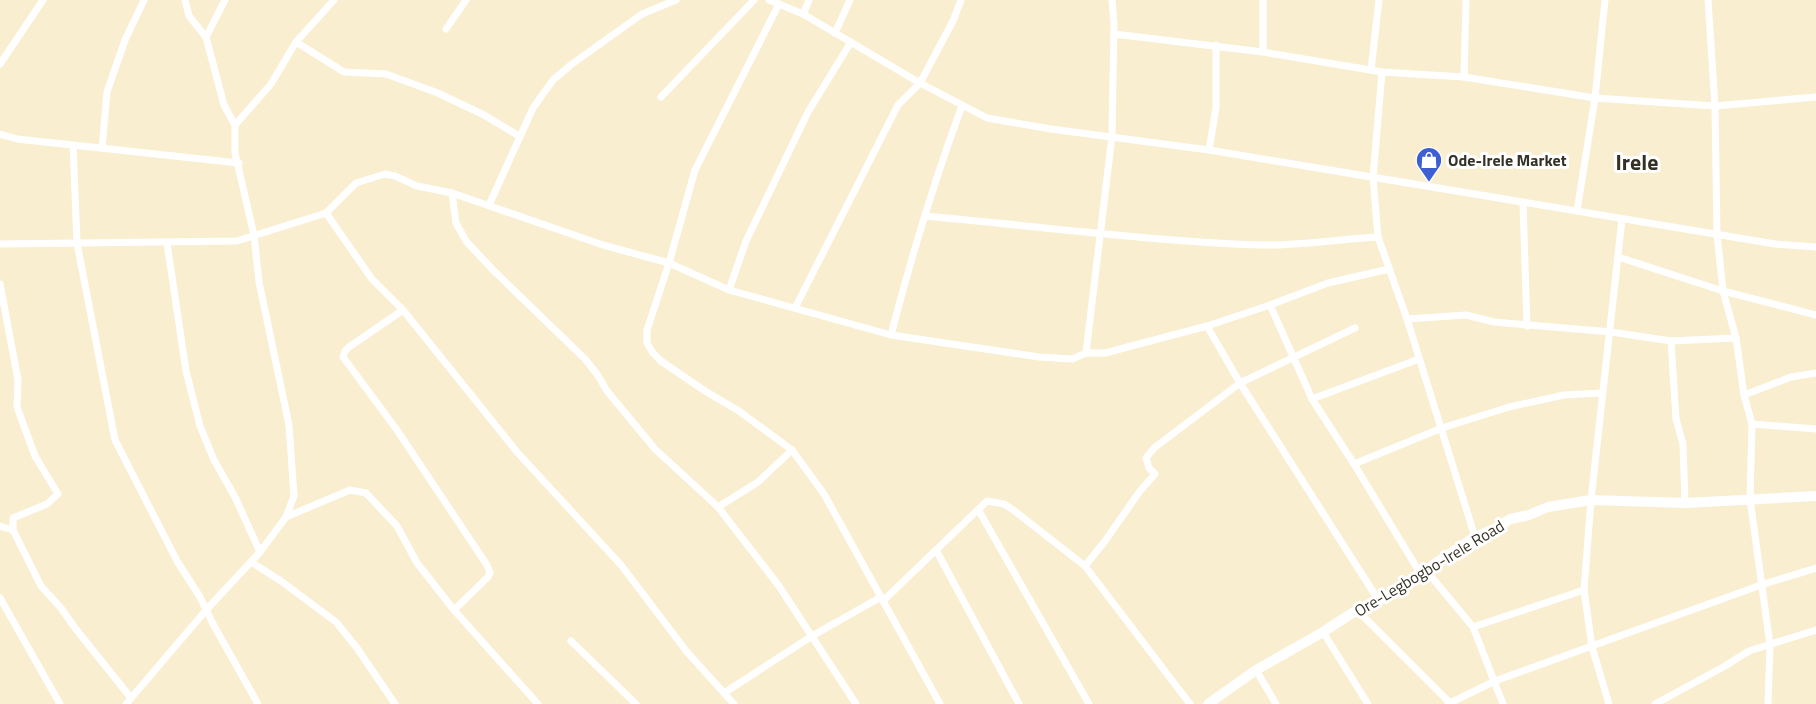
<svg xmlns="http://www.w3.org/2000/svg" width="1816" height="704" font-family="'Titillium Web',sans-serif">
<rect width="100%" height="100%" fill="#faeed1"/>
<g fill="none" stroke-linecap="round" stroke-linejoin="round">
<g stroke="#fff" stroke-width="7">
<polyline points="769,0 803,14 920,83 987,118 1051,129 1209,150 1775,244 1816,247"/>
<polyline points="1263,0 1263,52"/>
<polyline points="1708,0 1715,106 1717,234 1723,291 1736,338 1744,395 1752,424 1750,499 1770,645 1768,704"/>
<polyline points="779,4 695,170 669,263 647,330 647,343 653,353 661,361 705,391 739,411 792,450 824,494 940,704"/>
<polyline points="803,14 809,0"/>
<polyline points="446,29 466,0"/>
<polyline points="835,33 850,0"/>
<polyline points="1114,34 1263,52 1382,72 1464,77 1595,98 1715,106 1816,97"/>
<polyline points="206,37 225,0"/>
<polyline points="296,42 344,72 386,74 438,93 484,115 519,136"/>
<polyline points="0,64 43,0"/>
<polyline points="1371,70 1379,0"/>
<polyline points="1382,72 1373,178 1378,237 1407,319 1475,537"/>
<polyline points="1464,77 1466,0"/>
<polyline points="661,97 754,0"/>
<polyline points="235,125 271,84 296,42 334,0"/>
<polyline points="0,134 17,139 239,163"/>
<polyline points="73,145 77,243 115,440 177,561 200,597 213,624 258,704"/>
<polyline points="102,148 107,92 125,40 144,0"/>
<polyline points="1209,150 1216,108 1216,45"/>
<polyline points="452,193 456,223 466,241 493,270 585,359 597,374 607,391 655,449 718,507 779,586 856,704"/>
<polyline points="1523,203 1527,326"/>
<polyline points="489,205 533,108 553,80 572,64 642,14 676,0"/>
<polyline points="1577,211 1595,98 1605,0"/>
<polyline points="326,213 372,279 403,310 517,452 621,565 687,652 734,704"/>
<path d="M925 216C1037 226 1148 241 1260 245 1300 246 1339 239 1378 237"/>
<polyline points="167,243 186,371 200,426 214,460 235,497 260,552"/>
<polyline points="0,244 237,241 326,213 356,183 385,174 395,176 417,186 452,193 603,245 669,263 729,290 891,335 1039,357 1072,359 1086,353 1105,353 1207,326 1270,305 1328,283 1389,269"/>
<polyline points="1618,257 1723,291 1816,315"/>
<polyline points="0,284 18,380 17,407 35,456 58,494 47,504 13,518 13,530"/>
<polyline points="729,290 746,241 808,112 851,42"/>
<polyline points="1270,305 1312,399 1354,464 1420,573"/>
<polyline points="795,308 898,105 920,83 953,21 961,0"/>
<polyline points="403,310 349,347 345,351 343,357 397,430 487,565 490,573 488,577 454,610"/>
<polyline points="1407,319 1466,315 1494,322 1611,332 1671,341 1736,338"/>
<polyline points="1207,326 1240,383 1379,601"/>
<path d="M891 335C911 258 934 181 962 106"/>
<polyline points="1671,341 1676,419 1683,444 1685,503"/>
<polyline points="1086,353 1112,136 1114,24 1112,0"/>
<polyline points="1744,395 1791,377 1816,373"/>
<polyline points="1312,399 1419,359"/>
<polyline points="1752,424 1816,429"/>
<polyline points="1354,464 1442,428 1509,407 1564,395 1602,393"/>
<polyline points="718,507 758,482 792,450"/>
<polyline points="979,511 1089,704"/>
<polyline points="286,517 350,490 366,493 397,526 417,563 454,610 538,704"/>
<polyline points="0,526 13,530 41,586 61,608 75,628 131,698"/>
<polyline points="936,550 1019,704"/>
<polyline points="251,562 281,581 336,622 357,648 395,704"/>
<polyline points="1085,566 1105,541 1140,491 1155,474 1149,468 1146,458 1154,448 1240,383 1355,328"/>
<polyline points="1425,569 1473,627 1503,704"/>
<polyline points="0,598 60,704"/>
<polyline points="883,601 987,501 1004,504 1012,509 1085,566 1190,704"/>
<polyline points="1357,610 1450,703"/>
<polyline points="1473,627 1584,590"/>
<polyline points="1323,632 1368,704"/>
<polyline points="571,641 636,704"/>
<polyline points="1256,670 1276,704"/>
<polyline points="724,693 812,636 881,597"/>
<polyline points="126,704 207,609 260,552 286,517 294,496 289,425 259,282 254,235 235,153 235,125 224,105 206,37 189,16 185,0"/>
<polyline points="1448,704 1495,681 1761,585 1816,568"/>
<polyline points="1609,704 1592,647 1584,590 1591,500 1622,219"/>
<polyline points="1655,704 1725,666 1749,651 1816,630"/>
</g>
<polyline stroke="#fff" stroke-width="10" points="1208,704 1256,670 1323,632 1357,610 1379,601 1475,537 1497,528 1510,519 1529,515 1548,507 1591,500 1685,503 1816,496"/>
</g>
<defs>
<g id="shop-pin" transform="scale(1.35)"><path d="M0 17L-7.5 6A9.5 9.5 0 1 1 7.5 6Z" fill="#3d5fd1" stroke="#fff"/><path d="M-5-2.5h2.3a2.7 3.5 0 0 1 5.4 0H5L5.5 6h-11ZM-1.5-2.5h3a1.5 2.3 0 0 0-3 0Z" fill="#fff"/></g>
</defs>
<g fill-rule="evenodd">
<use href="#shop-pin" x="1429" y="160"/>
</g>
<g text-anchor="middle" stroke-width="6" stroke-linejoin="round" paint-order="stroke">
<g font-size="16" font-weight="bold" fill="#353125" stroke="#fff" text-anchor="start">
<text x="1448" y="166">Ode-Irele Market</text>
</g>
<g font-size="16" fill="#353125" stroke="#fff">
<text transform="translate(1429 568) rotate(-31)" y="6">Ore-Legbogbo-Irele Road</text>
</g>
<g font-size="22" font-weight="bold" fill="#353125" stroke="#fff">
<text x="1637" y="170">Irele</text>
</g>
</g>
</svg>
